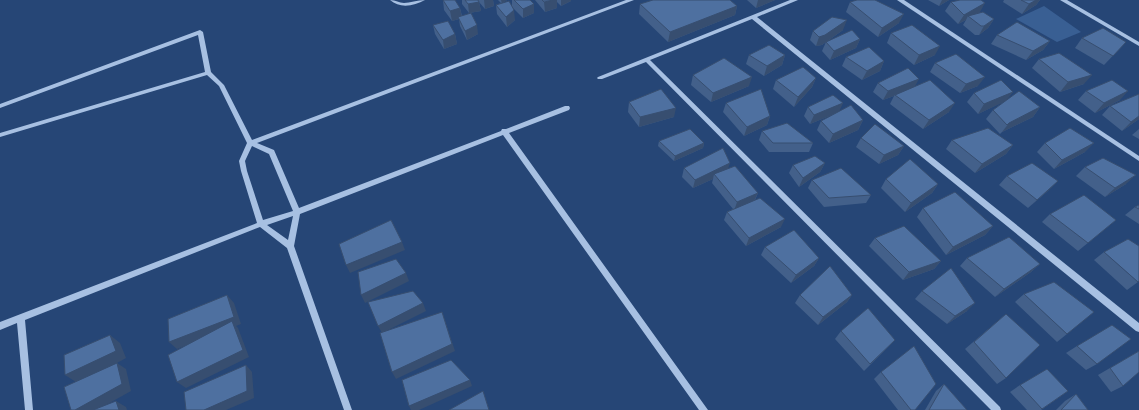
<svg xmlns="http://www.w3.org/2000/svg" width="1139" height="410" font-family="Rubik,sans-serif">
<rect width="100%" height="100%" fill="#264676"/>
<polygon fill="#395f93" points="1044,6 1081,32 1057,42 1016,19"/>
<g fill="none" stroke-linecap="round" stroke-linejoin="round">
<g fill="#a7c0e2" fill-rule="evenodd">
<path d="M390 0C396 0 399 3 404 3 410 3 417 0 425 0 414 6 400 9 390 0Z"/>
<path d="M626 0H634L257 143 274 150 299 208 501 131 502 129H506L565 106H569L570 108 569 110 509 133 708 410H699L503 135 300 214 294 246 352 410H344L287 248 260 227 25 320 33 410H25L17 323 0 330V322L257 223 241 171 239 161 247 143 219 86 207 75 0 137V133L205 72 198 35 0 108V104L200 30 203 32 211 72 224 85 252 140ZM252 146 269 154 293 211 263 220 247 171 245 161ZM293 216 288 240 267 225Z"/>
<polygon points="790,0 798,0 757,17 1139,323 1139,332 1136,331 752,19 650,60 1000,407 1001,410 991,410 646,62 602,79 598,79 597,78 598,77"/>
<polygon points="897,0 904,0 1139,156 1139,161"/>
<polygon points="1060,0 1067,0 1139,42 1139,46"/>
</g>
</g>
<g fill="#43608a">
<polygon points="443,0 460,8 462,16 478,34 467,40 460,26 459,19 452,21 444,10"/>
<polygon points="462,0 493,0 494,6 485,9 479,2 481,11 469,13 462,4"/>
<polygon points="498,0 507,0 504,2 515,20 507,27 497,14 496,5 501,3"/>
<polygon points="512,0 530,0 534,13 523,18 512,7"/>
<polygon points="535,0 571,0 571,1 561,6 557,2 557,8 545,12"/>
<polygon points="747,0 775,0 756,8"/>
<polygon points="928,0 949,0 939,6"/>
<polygon points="1004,0 1040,0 1036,5 1022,14 1003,2"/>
<polygon points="850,2 899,23 878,37 846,12"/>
<polygon points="951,2 980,12 978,13 994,19 988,28 979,35 975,35 963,25 966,20 958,24 945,11"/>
<polygon points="640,4 737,6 735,15 668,42 639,14"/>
<polygon points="433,25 455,34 457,44 444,49 435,34"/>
<polygon points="843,30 822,45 816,46 810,40 813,31"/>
<polygon points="891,33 935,55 914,65 887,43"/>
<polygon points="997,35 1050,41 1043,50 1026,60 991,44"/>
<polygon points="1082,38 1126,42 1104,65 1075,48"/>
<polygon points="860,39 856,48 830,60 822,51 826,42"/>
<polygon points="749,55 785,55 782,65 764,76 746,64"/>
<polygon points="846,57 884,61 880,71 862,80 842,66"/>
<polygon points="1039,59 1084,84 1060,92 1032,68"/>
<polygon points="935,63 978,86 960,93 930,72"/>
<polygon points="693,75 749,86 711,102 691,85"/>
<polygon points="816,78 812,87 794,107 773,89 776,80"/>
<polygon points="878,83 915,87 949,112 923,129 890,104 894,96 883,100 873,92"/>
<polygon points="1086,91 1120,100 1095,113 1078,100"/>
<polygon points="974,93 1040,107 1033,117 1002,132 1000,134 986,119 993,110 1005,101 978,114 967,102"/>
<polygon points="1139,94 1139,119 1122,131 1102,115 1110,106"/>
<polygon points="629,102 674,117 639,127 628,112"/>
<polygon points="726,103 770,116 767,125 744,136 723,112"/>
<polygon points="808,107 839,111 863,120 858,130 829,143 817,130 821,121 834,114 810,124 804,116"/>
<polygon points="1139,129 1139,139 1132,135"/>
<polygon points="762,131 813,143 809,152 769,152 759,140"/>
<polygon points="861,138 904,146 898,155 879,164 856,147"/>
<polygon points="952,140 1013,145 1006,154 975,173 946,149"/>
<polygon points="659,141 704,143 703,148 674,161 658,146"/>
<polygon points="1045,143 1085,152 1054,169 1037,152"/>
<polygon points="825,163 820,172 799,187 789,173 793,165"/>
<polygon points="1085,167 1126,184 1105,197 1076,176"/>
<polygon points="684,168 728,169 758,193 755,200 781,227 746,246 724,220 727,212 733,209 712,183 713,179 693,188 682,177"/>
<polygon points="1007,176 1049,190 1028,208 999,185"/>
<polygon points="886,179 938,184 932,193 905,212 881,188"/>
<polygon points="812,180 871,195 866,203 824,207 808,188"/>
<polygon points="1139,205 1139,224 1125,215 1135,207"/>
<polygon points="923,208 993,226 985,235 946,255 917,217"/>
<polygon points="1050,214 1116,220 1078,251 1042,222"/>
<polygon points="875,238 941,261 934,269 903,280 869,246"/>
<polygon points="765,247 819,258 814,266 791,283 761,255"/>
<polygon points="1104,252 1138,282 1127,290 1094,260"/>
<polygon points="967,258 1040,264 1031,272 995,297 960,266"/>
<polygon points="922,291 967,311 947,324 915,299"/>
<polygon points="1024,294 1067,334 1057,342 1015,302"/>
<polygon points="800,295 852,295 847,302 818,325 795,303"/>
<polygon points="1006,314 1006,378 997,384 965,349"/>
<polygon points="841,331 895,340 864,371 835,339"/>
<polygon points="1077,346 1097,364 1086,370 1066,353"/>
<polygon points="1139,351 1123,386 1111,392 1098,375"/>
<polygon points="881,372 915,410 898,410 874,379"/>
<polygon points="944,384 967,410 925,410 936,391"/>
<polygon points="1020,385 1068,391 1041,410 1027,410 1010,392"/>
<polygon points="1076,394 1088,410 1056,410 1065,401"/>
</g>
<g fill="#374e70">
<polygon points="484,0 493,0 494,6 485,9"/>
<polygon points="501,0 507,0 502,4"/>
<polygon points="553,0 557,0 557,8 545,12 544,2"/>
<polygon points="561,0 571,0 571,1 561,6"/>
<polygon points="758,0 775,0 756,8"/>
<polygon points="942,0 949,0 939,6"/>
<polygon points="1036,0 1040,0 1036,5 1022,14 1029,4"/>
<polygon points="479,2 481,11 469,13 468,4"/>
<polygon points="985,3 980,12 970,17 968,16 966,20 958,24 964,15"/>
<polygon points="534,4 534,13 523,18 523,9"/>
<polygon points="737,6 735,15 668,42 670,32"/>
<polygon points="460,8 462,18 458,17 459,19 452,21 450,11"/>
<polygon points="514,10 515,20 507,27 506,17"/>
<polygon points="904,14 899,23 878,37 882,28"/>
<polygon points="994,19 988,28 979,35 984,26"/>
<polygon points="847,20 843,30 822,45 816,46 819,37"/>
<polygon points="477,25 478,34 467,40 465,31"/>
<polygon points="455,34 457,44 444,49 443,40"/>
<polygon points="860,39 856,48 830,60 834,51"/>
<polygon points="1050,41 1043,50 1026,60 1033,51"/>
<polygon points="940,46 935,55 914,65 919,55"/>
<polygon points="785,55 782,65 764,76 767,66"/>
<polygon points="884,61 880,71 862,80 867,71"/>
<polygon points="1092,75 1084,84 1060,92 1068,82"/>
<polygon points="752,77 749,86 711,102 713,93"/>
<polygon points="985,77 978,86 960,93 966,84"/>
<polygon points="816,78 812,87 794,107 798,97"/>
<polygon points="919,79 914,88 895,95 894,96 883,100 888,91"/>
<polygon points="1128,91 1120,100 1095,113 1104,103"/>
<polygon points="1013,92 1006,101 978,114 984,104"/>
<polygon points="843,103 839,112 810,124 814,115"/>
<polygon points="955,103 949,112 923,129 929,120"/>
<polygon points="1040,107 1033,117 1002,132 1009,123"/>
<polygon points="676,108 674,117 639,127 640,117"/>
<polygon points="770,116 767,125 744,136 747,127"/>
<polygon points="1139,116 1139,119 1122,131 1131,122"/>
<polygon points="863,120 858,130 829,143 833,134"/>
<polygon points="704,143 703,148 674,161 675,156"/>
<polygon points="1094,143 1085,152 1054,169 1062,160"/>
<polygon points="1013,145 1006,154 975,173 982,164"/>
<polygon points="904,146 898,155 879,164 884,155"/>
<polygon points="730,163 727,172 714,174 713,179 693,188 695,180"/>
<polygon points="825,163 820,172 799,187 803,178"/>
<polygon points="1136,175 1126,184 1105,197 1115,188"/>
<polygon points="1058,181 1049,190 1028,208 1037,200"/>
<polygon points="938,184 932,193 905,212 911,203"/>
<polygon points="758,193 754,201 734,211 737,202"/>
<polygon points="785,219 781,227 746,246 749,238"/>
<polygon points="993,226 985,235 946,255 953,247"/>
<polygon points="402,242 405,250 350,273 346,265"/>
<polygon points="819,258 814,266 791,283 796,275"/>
<polygon points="941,261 934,269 903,280 909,272"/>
<polygon points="1040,264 1031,272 995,297 1004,289"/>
<polygon points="406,273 409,281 365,303 361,295"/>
<polygon points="227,295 234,303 241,324 236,326 238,328 249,357 186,388 177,382 234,327 177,349 169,342"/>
<polygon points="852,295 847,302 818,325 823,317"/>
<polygon points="423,303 426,311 382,333 378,326"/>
<polygon points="975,303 967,311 947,324 955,316"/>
<polygon points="442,312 455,351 396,379 392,372"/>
<polygon points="110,335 120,343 126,358 117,363 126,369 131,391 97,410 75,410 76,382 65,375"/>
<polygon points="246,365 252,372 254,398 226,410 204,410"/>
<polygon points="470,380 472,386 419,410 411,410 409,406"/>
<polygon points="116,401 126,407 127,410 119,410"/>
</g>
<g fill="#4e70a0" stroke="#374e70">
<polygon points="444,0 455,0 460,8 450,11 443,0"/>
<polygon points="465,0 478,0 479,2 468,4"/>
<polygon points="514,0 530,0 534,4 523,9"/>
<polygon points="542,0 553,0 544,2"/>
<polygon points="653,0 730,0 737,6 670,32 640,4"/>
<polygon points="857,0 875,0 904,14 882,28 850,2"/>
<polygon points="960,0 981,0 985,3 964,15 951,2"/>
<polygon points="1021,0 1036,0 1029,4"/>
<polygon points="509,1 514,10 506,17 496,5"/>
<polygon points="983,12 994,19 984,26 981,26 968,16"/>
<polygon points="471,13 477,25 465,31 458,17"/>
<polygon points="832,17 847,20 825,35 819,37 813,31"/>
<polygon points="448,21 455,34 443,40 433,25"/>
<polygon points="1017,22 1050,41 1033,51 997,35"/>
<polygon points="912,25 940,46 919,55 891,33"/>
<polygon points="1103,28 1126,42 1113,56 1082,38"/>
<polygon points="852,30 860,39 834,51 826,42"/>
<polygon points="769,45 785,55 767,66 749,55"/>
<polygon points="869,47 884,61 867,71 846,57"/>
<polygon points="1059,53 1092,75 1068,82 1039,59"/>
<polygon points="956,54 985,77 966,84 935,63"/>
<polygon points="724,58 752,77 713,93 693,75"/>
<polygon points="803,67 816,78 798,97 776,80"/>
<polygon points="908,68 919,79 888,91 878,83"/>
<polygon points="930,80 955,103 929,120 895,95"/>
<polygon points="1001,80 1013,92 984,104 974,93"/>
<polygon points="1112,80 1128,91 1104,103 1086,91"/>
<polygon points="661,89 676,108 640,117 629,102"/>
<polygon points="761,89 770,116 747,127 726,103"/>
<polygon points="1019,91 1040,107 1009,123 1007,125 993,110"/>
<polygon points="1139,94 1139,116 1131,122 1110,106"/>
<polygon points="833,95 843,103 814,115 808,107"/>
<polygon points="851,105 863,120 833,134 821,121"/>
<polygon points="787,123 813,143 773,143 762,131"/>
<polygon points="875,124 904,146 884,155 861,138"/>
<polygon points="988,128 1013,145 982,164 952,140"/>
<polygon points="1070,128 1094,143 1062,160 1045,143"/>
<polygon points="690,129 704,143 675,156 659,141"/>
<polygon points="723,148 730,163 695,180 684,168"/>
<polygon points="815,156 825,163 803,178 793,165"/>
<polygon points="1103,158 1136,175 1115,188 1085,167"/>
<polygon points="910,159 938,184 911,203 886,179"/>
<polygon points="1032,163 1058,181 1037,200 1007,176"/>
<polygon points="735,166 758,193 737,202 714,174"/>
<polygon points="841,168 871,195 829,198 812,180"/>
<polygon points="955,192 993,226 953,247 923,208"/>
<polygon points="1084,195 1116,220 1088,243 1050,214"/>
<polygon points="760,198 785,219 749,238 727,212"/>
<polygon points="1139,205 1139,209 1135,207"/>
<polygon points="391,220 402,242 346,265 339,244"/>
<polygon points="904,226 941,261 909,272 875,238"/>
<polygon points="794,230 819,258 796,275 765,247"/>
<polygon points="1009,237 1040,264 1004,289 967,258"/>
<polygon points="1128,239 1139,246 1139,281 1138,282 1104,252"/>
<polygon points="396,259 406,273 361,295 358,272"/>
<polygon points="830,266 852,295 823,317 800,295"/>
<polygon points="951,268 975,303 955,316 922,291"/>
<polygon points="1054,282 1094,312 1067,334 1024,294"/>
<polygon points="413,291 423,303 378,326 368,302"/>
<polygon points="227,295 234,317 169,342 168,319"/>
<polygon points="868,308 895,340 870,364 841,331"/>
<polygon points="442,312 452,344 392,372 380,333"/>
<polygon points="1006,314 1040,345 1006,378 974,342"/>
<polygon points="232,321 243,350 177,382 168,355"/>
<polygon points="1112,325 1131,339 1097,364 1077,346"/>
<polygon points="110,335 116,351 65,375 64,355"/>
<polygon points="914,346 936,384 915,410 911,410 881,372"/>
<polygon points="1139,351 1139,372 1123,386 1110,368"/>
<polygon points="451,360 470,380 409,406 402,380"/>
<polygon points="117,363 122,384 75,410 71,410 64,387"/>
<polygon points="246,365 247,391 204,410 186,410 184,392"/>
<polygon points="1047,369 1068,391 1042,409 1020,385"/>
<polygon points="944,384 967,410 929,410"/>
<polygon points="483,391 489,410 449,410"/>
<polygon points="1076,394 1088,410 1061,410"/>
<polygon points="116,401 119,410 93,410"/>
</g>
</svg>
